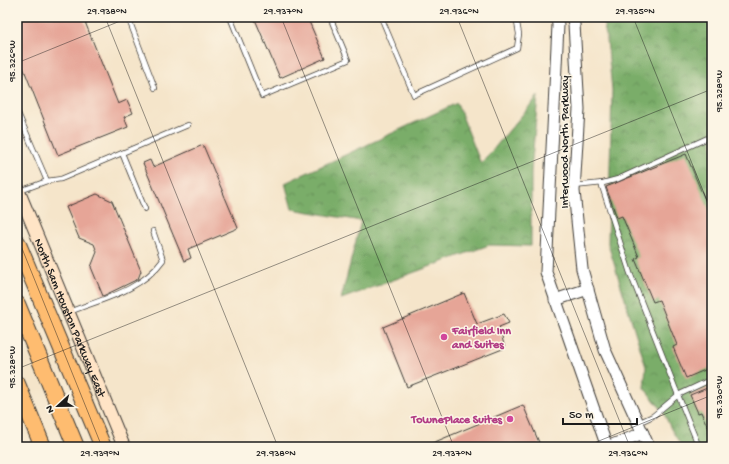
<svg xmlns="http://www.w3.org/2000/svg" width="729" height="464" font-family="'Gochi Hand',sans-serif">
<defs>
<pattern id="forest-crowns" width="20" height="18" patternUnits="userSpaceOnUse"><rect width="20" height="18" fill="#7aad69"/><path d="M2 6a3 3 0 1 1 6 0M12 15a3 3 0 1 1 6 0" fill="none" stroke="#638c56"/></pattern>
</defs>
<rect width="100%" height="100%" fill="#fcf5e5"/>
<filter id="ink" filterUnits="userSpaceOnUse"><feTurbulence type="fractalNoise" baseFrequency=".025" numOctaves="2"/><feDisplacementMap in="SourceGraphic" scale="8" xChannelSelector="R" yChannelSelector="G"/><feConvolveMatrix kernelMatrix="1 2 1 2 8 2 1 2 1" color-interpolation-filters="sRGB"/></filter>
<filter id="wash" filterUnits="userSpaceOnUse"><feTurbulence type="fractalNoise" baseFrequency=".012" numOctaves="4" result="noise"/><feDisplacementMap in="SourceGraphic" scale="16" xChannelSelector="R" yChannelSelector="G"/><feGaussianBlur stdDeviation="0.9" result="paint"/><feColorMatrix in="noise" values="0 0 0 0 0 0 0 0 0 0 0 0 0 0 0 0 0 1.4 0 .05"/><feComposite in="paint" operator="in"/></filter>
<g filter="url(#wash)">
<rect width="100%" height="100%" fill="#f5e5ca"/>
<g fill="url(#forest-crowns)" stroke="#4b6442">
<polygon points="602,17 636,17 639,23 652,17 712,17 712,447 682,447 671,429 663,411 644,388 646,367 608,244 612,90 607,40"/>
<polygon points="538,96 531,171 531,246 489,245 341,299 361,221 292,209 285,183 457,103 481,164"/>
</g>
<g id="blocks">
<g fill="#e6a597">
<polygon points="17,17 83,17 118,104 127,100 133,113 124,117 128,127 58,155 17,52"/>
<polygon points="254,17 307,17 325,58 280,78"/>
<polygon points="203,145 238,228 188,249 191,258 184,261 143,163 150,160 153,167"/>
<polygon points="686,154 712,217 712,367 686,378 673,347 677,345 659,300 653,302 635,259 639,257 622,216 617,218 606,187"/>
<polygon points="97,194 112,201 141,271 138,279 103,296 91,267 97,252 94,244 79,238 66,207"/>
<polygon points="464,293 477,324 504,314 509,323 499,327 505,348 407,387 383,327"/>
<polygon points="712,386 712,437 701,412 698,413 690,395"/>
<polygon points="523,405 541,447 423,447"/>
</g>
</g>
</g>
<g filter="url(#ink)">
<use href="#blocks" fill-opacity="0" stroke="#3d3a36" stroke-width="1"/>
<g fill="none" stroke-linecap="round" stroke-linejoin="round">
<g stroke="#3d3a36" stroke-width="6">
<g id="service">
<polyline points="128,17 155,88"/>
<polyline points="230,17 262,96 348,60 330,17"/>
<polyline points="381,17 414,95 517,48 519,34 516,17"/>
<polyline points="17,111 47,181 20,191"/>
<polyline points="122,153 145,209"/>
<polyline points="47,181 61,179 188,125"/>
<polyline points="601,183 630,273 678,395 712,379"/>
<polyline points="574,186 603,183 618,179 712,136"/>
<path d="M69 312C102 299 141 291 163 260L153 231"/>
<polyline points="638,423 653,416 678,395 699,447"/>
</g>
</g>
<g stroke="#3d3a36" stroke-width="13">
<g id="tertiary">
<polyline points="557,17 558,25 546,272 607,447"/>
<polyline points="572,17 574,24 579,109 574,191 582,269 605,350 649,447"/>
<polyline points="555,300 588,289"/>
<polyline points="607,447 643,433"/>
</g>
</g>
<g stroke="#3d3a36" stroke-width="14">
<g id="secondary">
<path id="s1" d="M17 187 124 447"/>
</g>
</g>
<g stroke="#3d3a36" stroke-width="18">
<g id="motorway">
<polyline points="17,242 103,447"/>
<polyline points="17,304 76,447"/>
<polyline points="17,384 43,447"/>
</g>
</g>
<use href="#service" stroke="#fff" stroke-width="4.5"/>
<use href="#tertiary" stroke="#fff" stroke-width="11"/>
<use href="#secondary" stroke="#ffe4c6" stroke-width="12"/>
<use href="#motorway" stroke="#febc70" stroke-width="16"/>
</g>
</g>
<path fill="none" stroke="#1c1c1c" stroke-width="1" stroke-opacity="0.45" d="M105 17 278 447M281 17 454 447M457 17 630 447M633 17 712 213M17 63 130 17M17 236 102 447M17 369 712 89M584 447 712 395"/>
<g fill="#d1479c" stroke="#fcf5e5" stroke-width="1.5">
<circle cx="444" cy="337" r="4"/>
<circle cx="510" cy="419" r="4"/>
</g>
<g text-anchor="middle" stroke-width="3" stroke-linejoin="round" paint-order="stroke">
<g font-size="12" fill="#1c1c1c" stroke="#fcf5e5">
<text transform="translate(564 142) rotate(-90)" y="4">Interwood North Parkway</text>
<text dy="4" stroke="none"><textPath href="#s1" startOffset="141">North Sam Houston Parkway East</textPath></text>
</g>
<g font-size="12" font-weight="bold" fill="#b23c85" stroke="#fcf5e5" text-anchor="start">
<text x="452" y="334">Fairfield Inn<tspan x="452" dy="14">and Suites</tspan></text>
<text x="502" y="423" text-anchor="end">TownePlace Suites</text>
</g>
</g>
<rect width="729" height="464" fill="none" stroke="#fcf5e5" stroke-width="44"/>
<g transform="translate(58 406) rotate(248)" stroke="#fcf5e5" stroke-width="3" paint-order="stroke">
<path d="M0-3L7 15L0 10L-7 15Z" fill="#1c1c1c"/>
<text y="-6" font-size="11" font-weight="bold" text-anchor="middle" fill="#1c1c1c">N</text>
</g>
<path d="M563 418v6h74v-6" fill="none" stroke="#1c1c1c" stroke-width="2"/>
<text x="569" y="418" font-size="12" fill="#1c1c1c" stroke="#fcf5e5" stroke-width="3" paint-order="stroke">50 m</text>
<rect x="22" y="22" width="685" height="420" fill="none" stroke="#1c1c1c" stroke-width="1.5"/>
<g font-size="10" text-anchor="middle" fill="#1c1c1c">
<text x="107" y="14">29.938°N</text>
<text x="283" y="14">29.937°N</text>
<text x="459" y="14">29.936°N</text>
<text x="635" y="14">29.935°N</text>
<text transform="translate(11 61) rotate(-90)" y="4">95.326°W</text>
<text transform="translate(718 91) rotate(-90)" y="4">95.328°W</text>
<text transform="translate(11 367) rotate(-90)" y="4">95.328°W</text>
<text transform="translate(718 397) rotate(-90)" y="4">95.330°W</text>
<text x="100" y="456">29.939°N</text>
<text x="276" y="456">29.938°N</text>
<text x="452" y="456">29.937°N</text>
<text x="628" y="456">29.936°N</text>
</g>
</svg>
